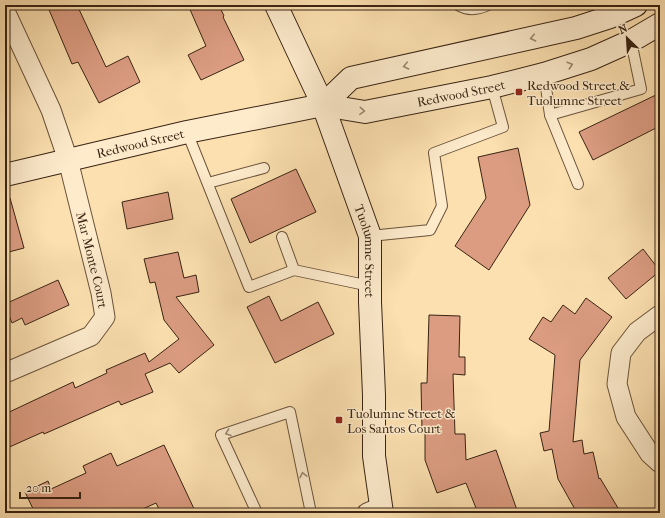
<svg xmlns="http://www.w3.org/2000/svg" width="665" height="518" font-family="'IM FELL French Canon',serif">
<rect width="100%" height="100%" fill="#fce0b0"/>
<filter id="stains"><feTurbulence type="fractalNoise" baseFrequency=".005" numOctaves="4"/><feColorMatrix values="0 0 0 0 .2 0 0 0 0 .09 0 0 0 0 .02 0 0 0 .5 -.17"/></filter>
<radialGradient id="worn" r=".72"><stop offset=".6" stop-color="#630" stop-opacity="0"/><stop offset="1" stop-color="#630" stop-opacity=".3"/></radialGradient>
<g fill="#db9c81" stroke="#392413">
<polygon points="47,5 77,5 106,67 128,56 140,82 99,103 78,62 72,64"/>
<polygon points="188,5 219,5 224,16 223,17 244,60 201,80 188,55 206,46"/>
<polygon points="660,93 660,126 593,160 579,132"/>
<polygon points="518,148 530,205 489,270 455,246 486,198 478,157"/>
<polygon points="296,169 316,212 250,243 231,199"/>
<polygon points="168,192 173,219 127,229 122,202"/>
<polygon points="5,198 10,198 24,248 5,253"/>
<polygon points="643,249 660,271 626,299 608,278"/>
<polygon points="178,252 184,278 196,275 199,292 176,297 214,345 179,373 170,363 145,374 153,392 121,405 119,401 44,434 43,432 5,449 5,414 73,382 75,388 107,373 106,370 145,353 149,362 179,339 164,320 155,282 150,283 144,259"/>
<polygon points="58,280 69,305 25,325 22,318 12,323 5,306 5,304"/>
<polygon points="269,296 281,321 318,302 334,334 275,363 247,307"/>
<polygon points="586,298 612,317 580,360 573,442 582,440 584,454 593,452 599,479 600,478 621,513 577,513 558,479 552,449 544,451 540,433 549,431 555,355 529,339 543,317 551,322 563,305 575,314"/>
<polygon points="429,315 460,316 459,357 465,357 465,375 453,374 455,434 465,434 466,460 496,450 518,513 478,513 466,483 437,493 425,460 425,430 422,430 421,383 427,383"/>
<polygon points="164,445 196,513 161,513 156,503 134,513 35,513 25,492 48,481 51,489 86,473 83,466 111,453 117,466"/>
</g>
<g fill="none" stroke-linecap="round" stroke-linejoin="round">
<g stroke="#6a533a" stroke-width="12">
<g id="lane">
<path d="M458 5C468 11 478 10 488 5"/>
<polyline points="544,74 550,115 641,89 631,41"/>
<polyline points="550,115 578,184"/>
<polyline points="187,132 249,287 294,270 370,286"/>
<polyline points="208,183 264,168"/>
<polyline points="370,236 430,230 442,206 434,153 503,127 492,87"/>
<polyline points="282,237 294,270"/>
<polyline points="257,513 221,435 290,412 311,513"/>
</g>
</g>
<g stroke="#6a533a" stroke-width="21">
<g id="street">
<path id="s1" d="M5 11 51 110 68 160 101 293 105 317 91 336 5 373"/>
<polyline points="660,315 637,332 621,353 617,384 626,417 650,454 660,463"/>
<polyline points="367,513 381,507"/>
</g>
</g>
<g stroke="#392413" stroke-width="24">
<g id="secondary">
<path id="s2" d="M276 5 323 105 370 236V302L374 395V456L382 513"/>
<polyline points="323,105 351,78 576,28 610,17 636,5"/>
<path id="s3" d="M5 175 187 132 323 105 365 112 492 87 544 74 591 59 631 41 660 24"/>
</g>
</g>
<use href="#lane" stroke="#fdebcc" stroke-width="10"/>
<use href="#street" stroke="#fdebcc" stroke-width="19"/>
<use href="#secondary" stroke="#fdebcc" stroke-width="22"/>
</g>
<defs><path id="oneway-chevron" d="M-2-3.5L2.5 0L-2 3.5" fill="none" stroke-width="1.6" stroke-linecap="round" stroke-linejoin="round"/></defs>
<g stroke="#9b8870">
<use href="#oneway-chevron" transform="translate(533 38) rotate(168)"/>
<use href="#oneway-chevron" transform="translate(570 65) rotate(-18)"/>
<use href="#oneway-chevron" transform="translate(406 66) rotate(168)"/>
<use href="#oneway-chevron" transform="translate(362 111) rotate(4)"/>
<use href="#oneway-chevron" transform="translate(228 433) rotate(160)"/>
<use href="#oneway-chevron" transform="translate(303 475) rotate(-102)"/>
</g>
<g fill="#8f2418" stroke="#fdebcc" stroke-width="1.5">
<rect x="515" y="88" width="8" height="8" rx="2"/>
<rect x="335" y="416" width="8" height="8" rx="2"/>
</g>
<g text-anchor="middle" stroke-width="3" stroke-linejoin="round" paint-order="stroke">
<g font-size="13" fill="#392413" stroke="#fdebcc" text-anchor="start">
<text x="527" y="90">Redwood Street &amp;<tspan x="527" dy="15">Tuolumne Street</tspan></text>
<text x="347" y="418">Tuolumne Street &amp;<tspan x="347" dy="15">Los Santos Court</tspan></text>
</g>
<g font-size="13" fill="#392413" stroke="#fdebcc">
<text dy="5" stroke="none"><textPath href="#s3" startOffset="466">Redwood Street</textPath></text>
<text dy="5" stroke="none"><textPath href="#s3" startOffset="139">Redwood Street</textPath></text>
<text dy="5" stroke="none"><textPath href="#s2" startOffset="264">Tuolumne Street</textPath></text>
<text dy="5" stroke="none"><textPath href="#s1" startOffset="265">Mar Monte Court</textPath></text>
</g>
</g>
<rect width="665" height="518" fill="none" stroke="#fce0b0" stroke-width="20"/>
<rect x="6" y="6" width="653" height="506" fill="none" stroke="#392413" stroke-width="2"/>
<rect x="10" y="10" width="645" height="498" fill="none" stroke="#392413"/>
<g transform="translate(627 38) rotate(335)" stroke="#fdebcc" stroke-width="3" paint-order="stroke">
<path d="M0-3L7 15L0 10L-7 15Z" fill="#392413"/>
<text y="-6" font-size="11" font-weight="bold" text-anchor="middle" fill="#392413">N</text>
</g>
<path d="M20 492v6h60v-6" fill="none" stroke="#392413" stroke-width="2"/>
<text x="26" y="492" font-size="12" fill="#392413" stroke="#fdebcc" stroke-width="3" paint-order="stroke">20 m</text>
<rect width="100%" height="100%" filter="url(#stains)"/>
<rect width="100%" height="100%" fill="url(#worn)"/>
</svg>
